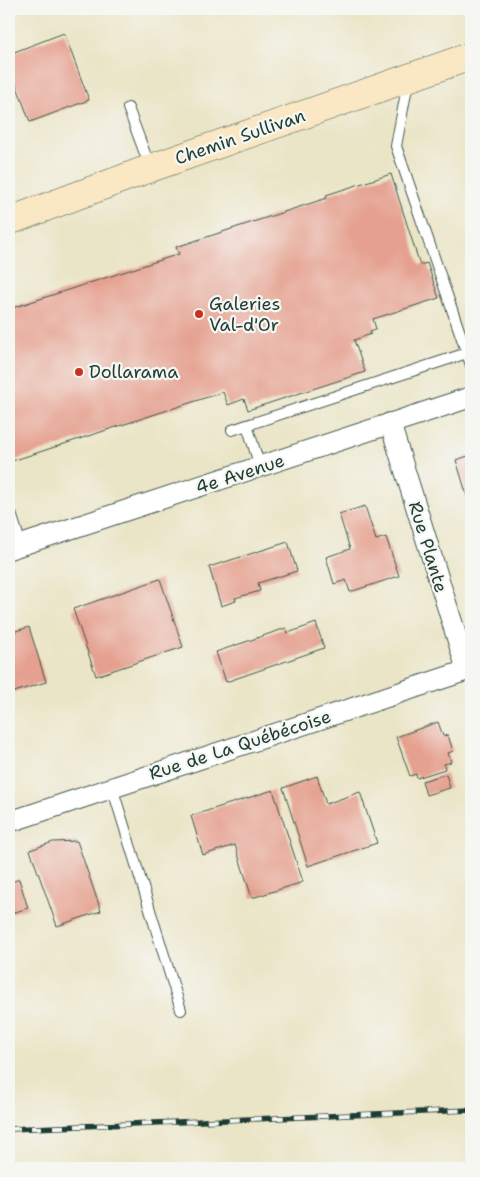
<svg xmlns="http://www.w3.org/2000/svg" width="480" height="1177" font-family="'Shantell Sans',sans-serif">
<rect width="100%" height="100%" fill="#f6f6f2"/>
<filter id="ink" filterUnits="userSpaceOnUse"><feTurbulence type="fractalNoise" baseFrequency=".02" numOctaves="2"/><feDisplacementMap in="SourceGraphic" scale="10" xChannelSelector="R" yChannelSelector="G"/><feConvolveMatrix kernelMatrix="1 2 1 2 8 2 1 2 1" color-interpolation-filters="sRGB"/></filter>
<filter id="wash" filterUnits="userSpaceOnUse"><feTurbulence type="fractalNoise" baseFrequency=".0096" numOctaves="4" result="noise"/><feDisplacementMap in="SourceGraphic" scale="20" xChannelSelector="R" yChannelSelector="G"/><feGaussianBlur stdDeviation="1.12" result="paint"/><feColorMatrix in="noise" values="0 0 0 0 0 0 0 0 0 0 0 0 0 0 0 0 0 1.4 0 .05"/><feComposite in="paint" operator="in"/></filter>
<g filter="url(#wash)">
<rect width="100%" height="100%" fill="#ebe5c7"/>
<g id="blocks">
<g fill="#e5a08f">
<polygon points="64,33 89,100 30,122 9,65 9,54"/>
<polygon points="391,174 420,265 427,263 439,298 373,319 376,329 370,331 371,334 354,340 365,372 248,410 244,399 228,405 223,392 9,462 9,309 179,254 176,247 327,198 326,195"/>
<polygon points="471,455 471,509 456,460"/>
<polygon points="365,506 376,540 386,537 399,576 350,592 346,580 334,584 326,557 350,549 339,514"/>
<polygon points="288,542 297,571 258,583 260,591 235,598 236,601 221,606 209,567"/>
<polygon points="160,579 183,647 96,676 73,609"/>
<polygon points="316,623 324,648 226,682 216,652 286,628 288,633"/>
<polygon points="29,627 46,682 11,693 9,686 9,633"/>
<polygon points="438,722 443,736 448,735 453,751 448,753 451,762 444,764 445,769 417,778 416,774 410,776 396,737"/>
<polygon points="446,774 450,788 426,795 422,781"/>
<polygon points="317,776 326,804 360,792 377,843 308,866 283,788"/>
<polygon points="273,790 303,882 252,898 235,845 203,855 191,816"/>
<polygon points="77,841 101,911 57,926 30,850 53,842"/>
<polygon points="19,879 28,908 9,914 9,883"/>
</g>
</g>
</g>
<g filter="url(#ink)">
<use href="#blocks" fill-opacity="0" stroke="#3e564a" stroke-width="1"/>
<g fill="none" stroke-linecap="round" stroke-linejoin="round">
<g stroke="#3e564a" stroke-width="12">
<g id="lane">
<polyline points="408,82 396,146 471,365"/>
<polyline points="128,108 150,167"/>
<polyline points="247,425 260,467"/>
<polyline points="232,430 467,353"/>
<polyline points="9,507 21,545"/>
<polyline points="112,787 181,1010"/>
</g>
</g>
<g stroke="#3e564a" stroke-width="22">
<g id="street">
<polyline points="390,423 467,670"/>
<polyline points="9,549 471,397"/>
<polyline points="9,822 471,669"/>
</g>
</g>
<g stroke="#3e564a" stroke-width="29">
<polyline id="secondary" points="9,221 151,168 471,56"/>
</g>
<use href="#lane" stroke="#fff" stroke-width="10"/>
<use href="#street" stroke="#fff" stroke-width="20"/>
<use href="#secondary" stroke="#fae7c3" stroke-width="28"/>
<g stroke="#1f3d34" stroke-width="5.5">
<polyline id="rail" points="9,1129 471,1110"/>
</g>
<use href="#rail" stroke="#f6f6f2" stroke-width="4" stroke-dasharray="11" stroke-linecap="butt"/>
</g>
</g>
<g fill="#c8321e" stroke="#f6f6f2" stroke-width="2">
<circle cx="199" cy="314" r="5"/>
<circle cx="79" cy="372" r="5"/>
</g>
<g text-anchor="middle" stroke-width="4.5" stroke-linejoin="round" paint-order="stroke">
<g font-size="18" fill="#1f3d34" stroke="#f6f6f2">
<text transform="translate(240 137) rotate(-19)" y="6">Chemin Sullivan</text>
<text transform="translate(240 474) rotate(-18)" y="6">4e Avenue</text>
<text transform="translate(428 547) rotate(73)" y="6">Rue Plante</text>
<text transform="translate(240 745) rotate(-18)" y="6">Rue de La Québécoise</text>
</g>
<g font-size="18" fill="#1f3d34" stroke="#f6f6f2" text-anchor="start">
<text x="209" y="310">Galeries<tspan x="209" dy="21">Val-d'Or</tspan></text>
<text x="89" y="378">Dollarama</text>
</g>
</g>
<rect width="480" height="1177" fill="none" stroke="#f6f6f2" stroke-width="30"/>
</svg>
